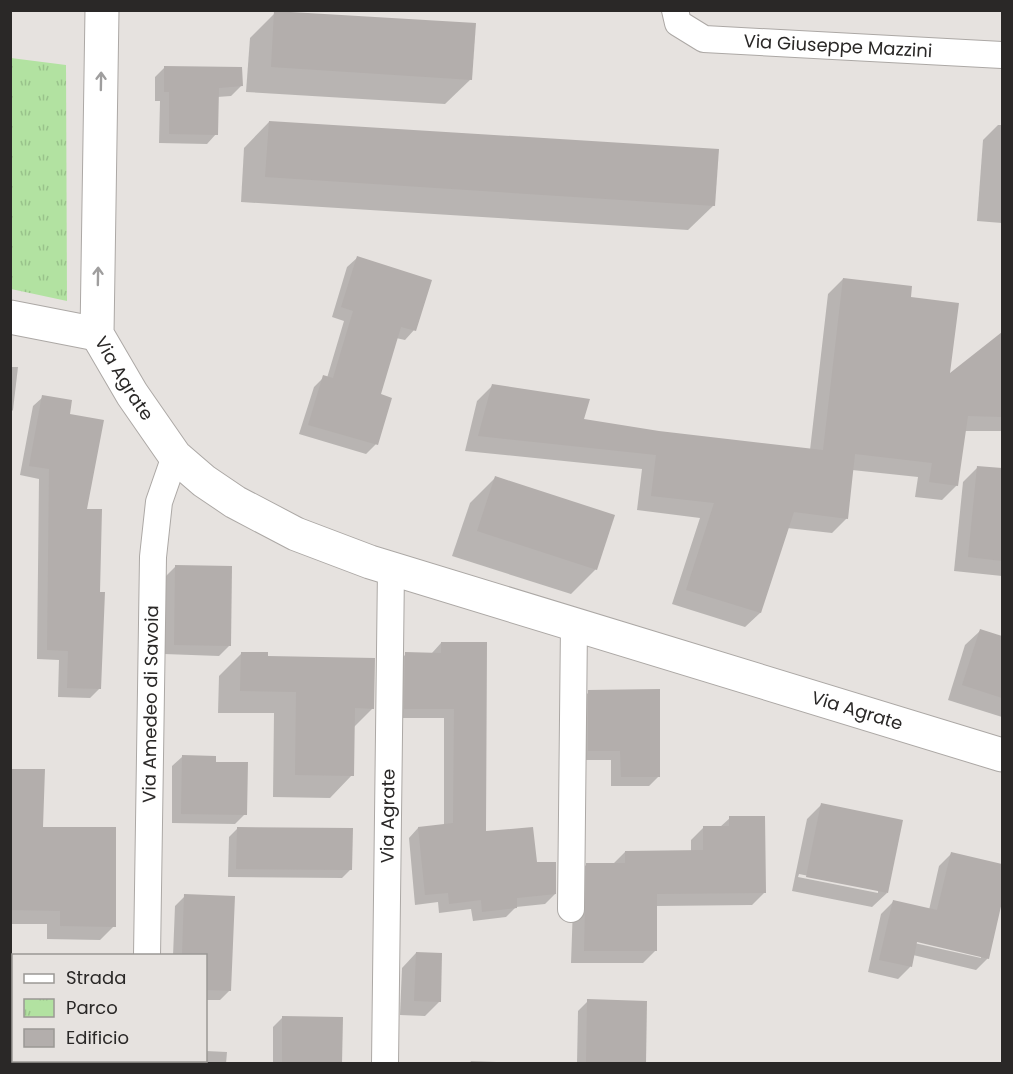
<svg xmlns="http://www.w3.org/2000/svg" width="1013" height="1074" font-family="Poppins,sans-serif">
<defs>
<pattern id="park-tufts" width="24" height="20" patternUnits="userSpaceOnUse" patternTransform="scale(1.5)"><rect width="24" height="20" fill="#b2e2a1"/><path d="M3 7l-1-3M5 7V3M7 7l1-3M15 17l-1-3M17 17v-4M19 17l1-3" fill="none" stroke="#99c28b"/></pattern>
</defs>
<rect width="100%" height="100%" fill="#e6e2df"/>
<polygon fill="url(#park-tufts)" points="11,58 66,65 67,301 11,289"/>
<g fill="#0003" fill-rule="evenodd">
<polygon points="275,13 471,79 445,104 246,92 250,38"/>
<polygon points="165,67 241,86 231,96 217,97 216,134 207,144 159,143 160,101 155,101 155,77"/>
<polygon points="269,122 714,205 688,230 241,202 244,148"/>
<polygon points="998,125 1002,125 1002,223 977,221 983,140"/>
<polygon points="357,258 414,330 405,340 396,338 379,395 376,444 366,454 299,434 314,387 324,377 327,378 344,321 332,317 347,267"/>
<polygon points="843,279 909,298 948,376 1002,334 1002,431 965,431 957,485 942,500 915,497 918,477 852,470 847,518 832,533 787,528 760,613 745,627 672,604 700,518 637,510 642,469 465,451 477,401 492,386 582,420 659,433 810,450 828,294"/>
<polygon points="10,367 18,367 13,410 10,413"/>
<polygon points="43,397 68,415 86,510 100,688 90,698 58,697 59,660 37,659 39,479 20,475 33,406"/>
<polygon points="978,467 1002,470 1002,576 954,571 963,482"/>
<polygon points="495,478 596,569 571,594 452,556 470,503"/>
<polygon points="176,566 229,646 219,656 164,654 166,576"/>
<polygon points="980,631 1002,637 1002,717 948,700 965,645"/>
<polygon points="441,643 485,833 535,864 555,894 545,904 516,907 506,917 473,921 471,909 439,913 438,902 415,905 409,838 418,828 444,825 444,718 395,718 396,664 406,654 432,653"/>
<polygon points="242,653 266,658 373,708 353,728 352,775 330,798 273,797 274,713 218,713 219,676"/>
<polygon points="589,692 659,776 649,786 611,786 611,760 578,760 579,702"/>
<polygon points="182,757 215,764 245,814 235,824 172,823 172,766"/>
<polygon points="10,770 42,828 114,926 100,940 47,939 47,924 10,924"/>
<path d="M821 805 887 893 872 907 792 891 807 819ZM799 874 878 890V893L798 877Z"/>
<polygon points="730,818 765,892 752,905 656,906 656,950 643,963 571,963 574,877 587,864 613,864 625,852 691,852 691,840 704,827 720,827"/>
<polygon points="238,828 351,869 342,878 228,877 229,837"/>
<path d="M951 854 1002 866V895L988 958 976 970 913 955 910 967 898 979 868 972 881 914 893 902 929 910 939 866ZM910 939 981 955V958L910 942Z"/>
<polygon points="185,896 230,990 220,1000 206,1000 206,956 173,956 175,906"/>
<polygon points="416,953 440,1001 425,1016 400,1015 402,968"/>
<polygon points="588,1001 644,1064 577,1064 578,1011"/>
<rect x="10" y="1004" width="4" height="44"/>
<polygon points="283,1017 341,1064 273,1064 273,1027"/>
<polygon points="206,1051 227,1052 226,1064 158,1064 161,1060 206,1060"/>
<rect x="43" y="1060" width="63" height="4"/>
<polygon points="471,1061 521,1063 521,1064 469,1064"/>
</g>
<g fill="#b3aeac">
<polygon points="274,11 476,23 472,80 271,67"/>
<polygon points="164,66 242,67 243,86 219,88 218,135 169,134 169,92 164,92"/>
<polygon points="269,121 719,149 715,206 265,177"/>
<polygon points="357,256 432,280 416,331 401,327 381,394 392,398 378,445 308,425 323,375 333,378 353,311 341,307"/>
<polygon points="843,278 912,286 911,297 959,303 950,373 1002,332 1002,417 968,416 958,486 929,482 932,463 855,454 848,519 794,512 761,613 686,590 714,503 651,496 656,455 478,436 492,384 590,399 584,419 659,431 823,450"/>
<polygon points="42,395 72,400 70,414 104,420 87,509 102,509 100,592 105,592 101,689 67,688 68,651 47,650 49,469 29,466"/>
<polygon points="977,466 1002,468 1002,561 968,557"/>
<polygon points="495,476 615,515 597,570 477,531"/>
<polygon points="175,565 232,566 231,646 174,645"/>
<polygon points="980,629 1002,636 1002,698 962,685"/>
<polygon points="441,642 487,642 486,831 533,827 537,862 556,862 556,894 517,898 517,908 482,912 481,900 449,904 448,893 425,895 418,827 453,823 454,709 404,709 405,652 441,653"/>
<polygon points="241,652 268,652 268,656 375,658 374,709 355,708 354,776 295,775 296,692 240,691"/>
<polygon points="660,689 660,777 621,777 620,751 588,751 588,690"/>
<polygon points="182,755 216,756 216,762 248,762 247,815 181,814"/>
<polygon points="10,769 45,769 43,827 116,827 116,927 60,926 60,911 10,910"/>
<polygon points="821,803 903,820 888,893 806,877"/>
<polygon points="729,816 765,816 766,893 657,894 657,951 584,951 586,863 625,863 625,851 703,850 703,826 729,826"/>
<polygon points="237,827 353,828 352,870 236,869"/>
<polygon points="951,852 1002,864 1002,902 989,959 917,942 912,967 879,960 893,900 937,910"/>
<polygon points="184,894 235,896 231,991 206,990 206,956 182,956"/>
<polygon points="416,952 442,953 441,1002 414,1001"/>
<polygon points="587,999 647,1001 646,1064 586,1064"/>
<polygon points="282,1016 343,1017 342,1064 282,1064"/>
</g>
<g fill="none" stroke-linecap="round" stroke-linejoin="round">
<g stroke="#aca8a5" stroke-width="28">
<g id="street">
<path id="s1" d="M675 10 678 23 704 39 1002 55"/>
<polyline points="571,909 574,625"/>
<path id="s2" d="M147 956 153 557 159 502 175 456"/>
<polyline points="146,1064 146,1060"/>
<path id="s3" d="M385 1064 391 569"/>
</g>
</g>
<g stroke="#aca8a5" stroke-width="35">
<g id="secondary">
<path id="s4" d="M102 10 97 334 132 394 175 456 204 481 235 502 296 534 370 562 1002 755"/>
<polyline points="10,317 97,334"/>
</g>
</g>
<use href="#street" stroke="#fff" stroke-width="26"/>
<use href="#secondary" stroke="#fff" stroke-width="33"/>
</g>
<defs><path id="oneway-shaft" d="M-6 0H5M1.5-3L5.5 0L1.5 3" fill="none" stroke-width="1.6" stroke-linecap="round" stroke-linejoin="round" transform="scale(1.5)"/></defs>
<g stroke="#9f9e9e">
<use href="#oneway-shaft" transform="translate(101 81) rotate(-89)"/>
<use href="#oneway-shaft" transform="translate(98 276) rotate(-89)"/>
</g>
<g text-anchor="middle" stroke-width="6" stroke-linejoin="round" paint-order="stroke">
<g font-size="18" fill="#2a2827" stroke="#e6e2df">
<text dy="6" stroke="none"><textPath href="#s1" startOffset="178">Via Giuseppe Mazzini</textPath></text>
<text dy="6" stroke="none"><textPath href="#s4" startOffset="376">Via Agrate</textPath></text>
<text dy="6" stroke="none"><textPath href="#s2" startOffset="252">Via Amedeo di Savoia</textPath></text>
<text dy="6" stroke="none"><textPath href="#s4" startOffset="1202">Via Agrate</textPath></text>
<text dy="6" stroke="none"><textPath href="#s3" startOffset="248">Via Agrate</textPath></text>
</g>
</g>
<rect width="1013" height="1074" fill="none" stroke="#2a2827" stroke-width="24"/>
<rect x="12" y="954" width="195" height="108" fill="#e6e2df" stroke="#9b9895" stroke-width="1.5"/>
<rect x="24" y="974" width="30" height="9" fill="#ffffff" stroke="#9b9895" stroke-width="1.5"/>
<text x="66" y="984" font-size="18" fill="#2a2827">Strada</text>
<rect x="24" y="999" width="30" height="18" fill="url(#park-tufts)" stroke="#9b9895" stroke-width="1.5"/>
<text x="66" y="1014" font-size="18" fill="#2a2827">Parco</text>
<rect x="24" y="1029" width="30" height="18" fill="#b3aeac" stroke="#9b9895" stroke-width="1.5"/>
<text x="66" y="1044" font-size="18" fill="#2a2827">Edificio</text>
</svg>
